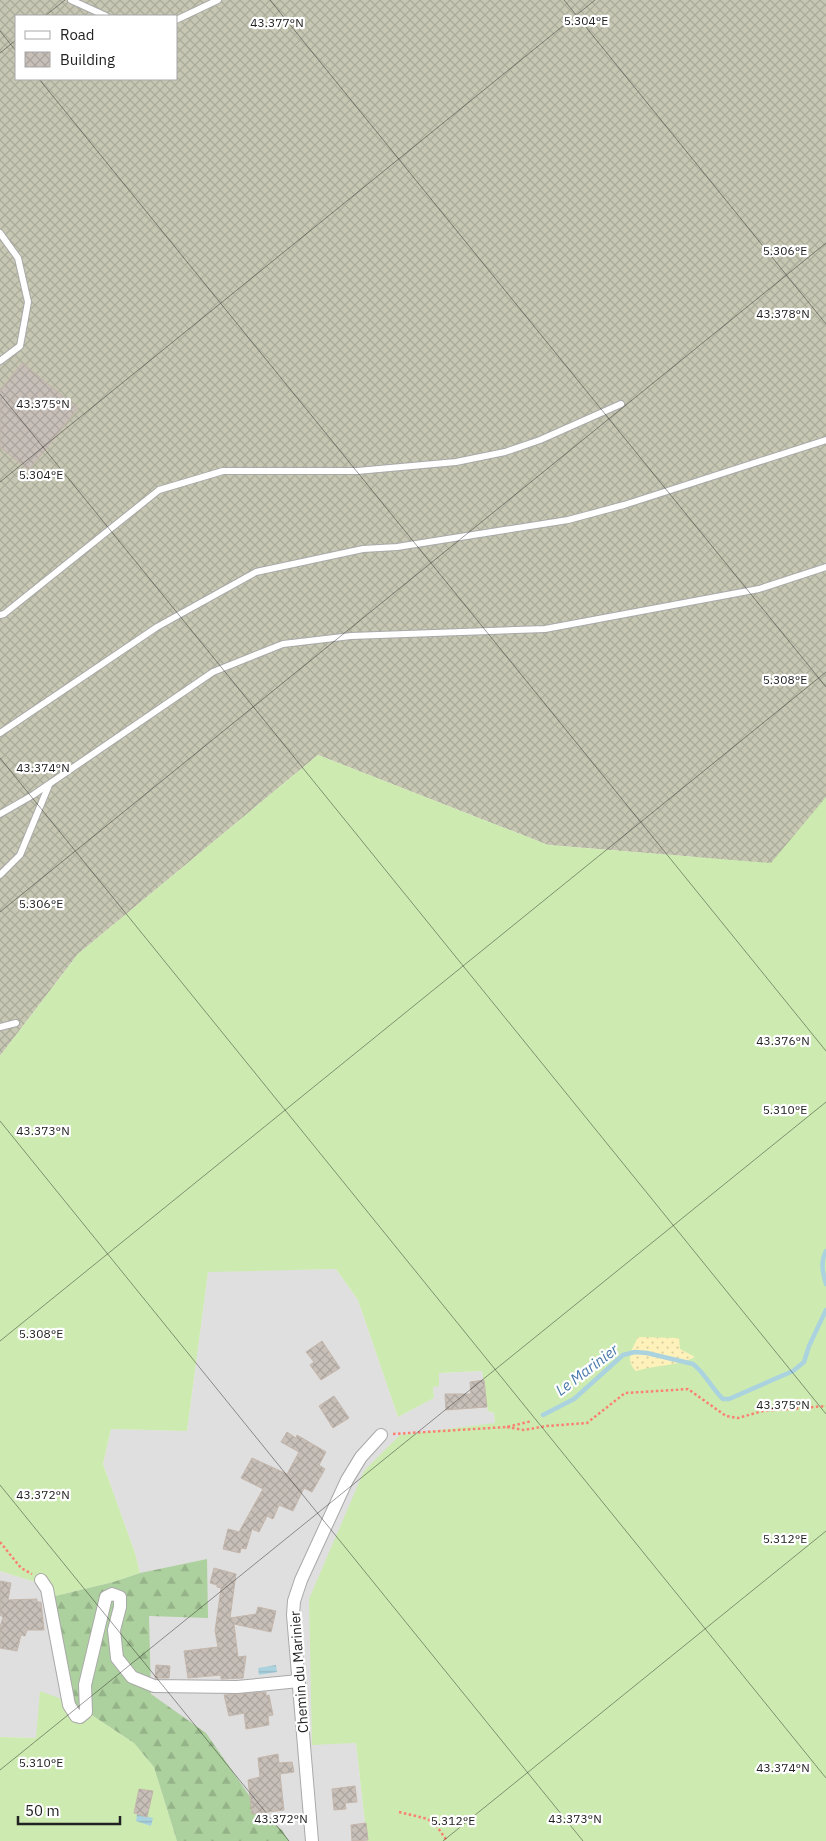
<svg xmlns="http://www.w3.org/2000/svg" width="826" height="1841" font-family="'IBM Plex Sans',sans-serif">
<defs>
<pattern id="construction-cross-hatch" width="8" height="8" patternUnits="userSpaceOnUse" patternTransform="scale(1.25)"><rect width="8" height="8" fill="#c7c7b4"/><path d="M0 0l8 8M0 8l8-8" fill="none" stroke="#abab9a"/></pattern>
<pattern id="forest-firs" width="22" height="20" patternUnits="userSpaceOnUse" patternTransform="scale(1.25)"><rect width="22" height="20" fill="#add19e"/><path d="M5 1l3.5 6h-7zM16 11l3.5 6h-7z" fill="#95b388"/></pattern>
<pattern id="sand-dots" width="8" height="8" patternUnits="userSpaceOnUse" patternTransform="scale(1.25)"><rect width="8" height="8" fill="#fff1ba"/><path d="M2 2h.1M6 6h.1" fill="none" stroke="#dacea0" stroke-width="1.8" stroke-linecap="round"/></pattern>
<pattern id="water-rules" width="6" height="5" patternUnits="userSpaceOnUse" patternTransform="scale(1.25)"><rect width="6" height="5" fill="#aad3df"/><path d="M0 2.5h6" fill="none" stroke="#92b5bf"/></pattern>
<pattern id="building-cross-hatch" width="8" height="8" patternUnits="userSpaceOnUse" patternTransform="scale(1.25)"><rect width="8" height="8" fill="#c7bfb8"/><path d="M0 0l8 8M0 8l8-8" fill="none" stroke="#aba49e"/></pattern>
</defs>
<rect width="100%" height="100%" fill="#f2efe9"/>
<g fill="#e0dfdf">
<polygon points="336,1269 358,1300 398,1417 434,1398 433,1387 439,1373 482,1371 488,1411 494,1413 495,1423 312,1744 356,1742 367,1841 93,1841 143,1741 140,1573 135,1553 103,1464 111,1429 187,1431 208,1271"/>
<polygon points="0,1571 35,1582 51,1597 75,1704 36,1738 0,1737"/>
</g>
<path fill="url(#construction-cross-hatch)" fill-rule="evenodd" d="M0 0H826V847L770 886 695 857 548 845 318 755 78 954 0 1056ZM16 16H176V79H16Z"/>
<g fill="#cdebb0">
<polygon points="318,755 548,845 771,863 826,797 826,1841 367,1841 356,1743 312,1745 309,1599 364,1471 400,1435 495,1423 494,1413 488,1411 482,1371 439,1373 439,1386 433,1387 434,1398 398,1417 358,1300 336,1269 208,1272 187,1431 111,1429 103,1464 135,1553 140,1573 113,1582 51,1597 35,1582 0,1571 0,1056 78,954"/>
<polygon points="40,1691 75,1704 134,1743 154,1767 177,1841 0,1841 0,1737 36,1738"/>
</g>
<polygon fill="url(#forest-firs)" points="207,1559 208,1618 149,1616 151,1694 206,1733 262,1814 282,1830 289,1841 177,1841 154,1767 134,1743 75,1704 51,1597 113,1582 140,1573"/>
<path fill="url(#sand-dots)" d="M638 1337 679 1338 680 1349 695 1357C677 1366 656 1365 636 1371 624 1360 633 1348 638 1337Z"/>
<g fill="url(#water-rules)">
<polygon points="276,1665 277,1672 259,1675 258,1668"/>
<polygon points="137,1814 153,1818 151,1826 136,1821"/>
</g>
<g fill="none" stroke-linecap="round" stroke-linejoin="round">
<g stroke="#aad3df" stroke-width="4.5">
<path d="M826 1251C820 1262 823 1274 826 1284"/>
<path d="M543 1415 574 1399 623 1355 635 1352 647 1353 693 1364C705 1373 712 1389 723 1399H729L793 1371 804 1362 809 1346 826 1310"/>
</g>
</g>
<g fill="url(#building-cross-hatch)" stroke="#c4b6ab">
<polygon points="22,363 78,408 29,470 0,447 0,391"/>
<polygon points="322,1341 340,1368 321,1380 310,1365 314,1362 306,1352"/>
<polygon points="484,1380 487,1407 446,1410 445,1394 471,1394 470,1382"/>
<polygon points="334,1396 349,1418 333,1428 319,1406"/>
<polygon points="287,1432 296,1438 297,1435 326,1452 319,1465 325,1469 312,1492 304,1488 293,1511 279,1505 273,1519 267,1516 259,1532 252,1529 246,1549 241,1548 240,1553 223,1549 228,1529 239,1532 263,1489 241,1478 252,1458 287,1474 299,1452 281,1442"/>
<polygon points="214,1568 236,1574 230,1618 256,1614 258,1607 276,1611 271,1632 234,1624 238,1657 246,1656 243,1678 221,1679 221,1675 188,1678 184,1651 218,1647 215,1631 221,1588 217,1587 217,1585 210,1583"/>
<polygon points="0,1581 11,1583 8,1600 37,1599 37,1602 41,1602 44,1630 27,1630 25,1636 21,1635 17,1651 0,1648 0,1627 3,1617 0,1615"/>
<polygon points="156,1665 170,1666 169,1678 155,1678"/>
<polygon points="266,1692 266,1696 269,1695 273,1715 268,1716 269,1725 246,1729 244,1713 229,1716 224,1695"/>
<polygon points="278,1754 279,1763 292,1762 294,1772 280,1774 284,1810 252,1814 248,1780 260,1777 258,1758"/>
<polygon points="355,1786 357,1802 345,1803 346,1809 334,1810 332,1789"/>
<polygon points="139,1789 153,1791 147,1817 134,1813"/>
<polygon points="366,1823 368,1840 352,1841 351,1825"/>
</g>
<g fill="none" stroke-linecap="round" stroke-linejoin="round">
<g stroke="#a9a9a9" stroke-width="8">
<g id="service">
<polyline points="71,0 106,16"/>
<polyline points="176,20 218,0"/>
<polyline points="0,233 18,258 28,302 20,346 0,361"/>
<polyline points="0,615 4,614 159,490 223,471 357,471 456,462 505,452 540,440 621,404"/>
<polyline points="0,733 157,627 256,572 363,549 397,547 568,520 624,505 826,440"/>
<polyline points="0,814 33,795 213,672 283,644 351,636 545,629 759,589 826,567"/>
<polyline points="0,875 20,855 49,785"/>
<polyline points="0,1027 16,1023"/>
</g>
</g>
<g stroke="#a9a9a9" stroke-width="14">
<g id="minor">
<polyline points="41,1580 47,1589 69,1705 76,1716 80,1717 86,1712 85,1685 106,1597 112,1594 120,1597 120,1607 114,1630 117,1658 132,1677 154,1686 237,1687 299,1681"/>
<polyline points="312,1841 293,1615 294,1601 301,1580 347,1480 361,1457 381,1435"/>
</g>
</g>
<g stroke="#fa8072" stroke-width="2.5" stroke-dasharray="2.5 2.5" stroke-linecap="butt">
<polyline points="507,1427 524,1430 547,1426 587,1423 625,1393 674,1390 688,1389 726,1416 738,1418 763,1411 826,1406"/>
<polyline points="393,1434 507,1427 532,1421"/>
<polyline points="0,1542 21,1568 32,1574"/>
<polyline points="399,1812 424,1818 434,1822 447,1841"/>
</g>
<use href="#service" stroke="#fff" stroke-width="6"/>
<use href="#minor" stroke="#fff" stroke-width="12"/>
</g>
<path fill="none" stroke="#222" stroke-width="1" stroke-opacity="0.45" d="M270 0 826 687M564 0 826 324M45 16 65 0M0 31 16 51M0 53 16 40M39 79 826 1051M0 394 826 1414M0 482 595 0M0 758 826 1778M0 912 826 243M0 1121 583 1841M0 1341 826 672M0 1485 289 1841M0 1770 826 1102M443 1841 826 1531"/>
<g text-anchor="middle" stroke-width="4.5" stroke-linejoin="round" paint-order="stroke">
<g font-size="14" fill="#222" stroke="#fff">
<text transform="translate(299 1672) rotate(-94)" y="5">Chemin du Marinier</text>
</g>
<g font-size="15" font-style="italic" fill="#4a7aab" stroke="#fff">
<text transform="translate(587 1370) rotate(-37)" y="5">Le Marinier</text>
</g>
</g>
<g font-size="12" text-anchor="middle" fill="#222" stroke="#fff" stroke-width="4.5" stroke-linejoin="round" paint-order="stroke">
<text x="586" y="25">5.304°E</text>
<text x="277" y="27">43.377°N</text>
<text x="785" y="255">5.306°E</text>
<text x="783" y="318">43.378°N</text>
<text x="43" y="408">43.375°N</text>
<text x="41" y="479">5.304°E</text>
<text x="785" y="684">5.308°E</text>
<text x="43" y="772">43.374°N</text>
<text x="41" y="908">5.306°E</text>
<text x="783" y="1045">43.376°N</text>
<text x="785" y="1114">5.310°E</text>
<text x="43" y="1135">43.373°N</text>
<text x="41" y="1338">5.308°E</text>
<text x="783" y="1409">43.375°N</text>
<text x="43" y="1499">43.372°N</text>
<text x="785" y="1543">5.312°E</text>
<text x="41" y="1767">5.310°E</text>
<text x="783" y="1772">43.374°N</text>
<text x="281" y="1823">43.372°N</text>
<text x="575" y="1823">43.373°N</text>
<text x="453" y="1825">5.312°E</text>
</g>
<rect x="15" y="15" width="162" height="65" fill="#ffffff" stroke="#a7a7a7"/>
<rect x="25" y="31" width="25" height="8" fill="#ffffff" stroke="#a7a7a7"/>
<text x="60" y="40" font-size="15" fill="#222222">Road</text>
<rect x="25" y="52" width="25" height="15" fill="url(#building-cross-hatch)" stroke="#a7a7a7"/>
<text x="60" y="65" font-size="15" fill="#222222">Building</text>
<path d="M18 1816v8h102v-8" fill="none" stroke="#222222" stroke-width="2.5"/>
<text x="25" y="1816" font-size="15" fill="#222222" stroke="#ffffff" stroke-width="4" paint-order="stroke">50 m</text>
</svg>
